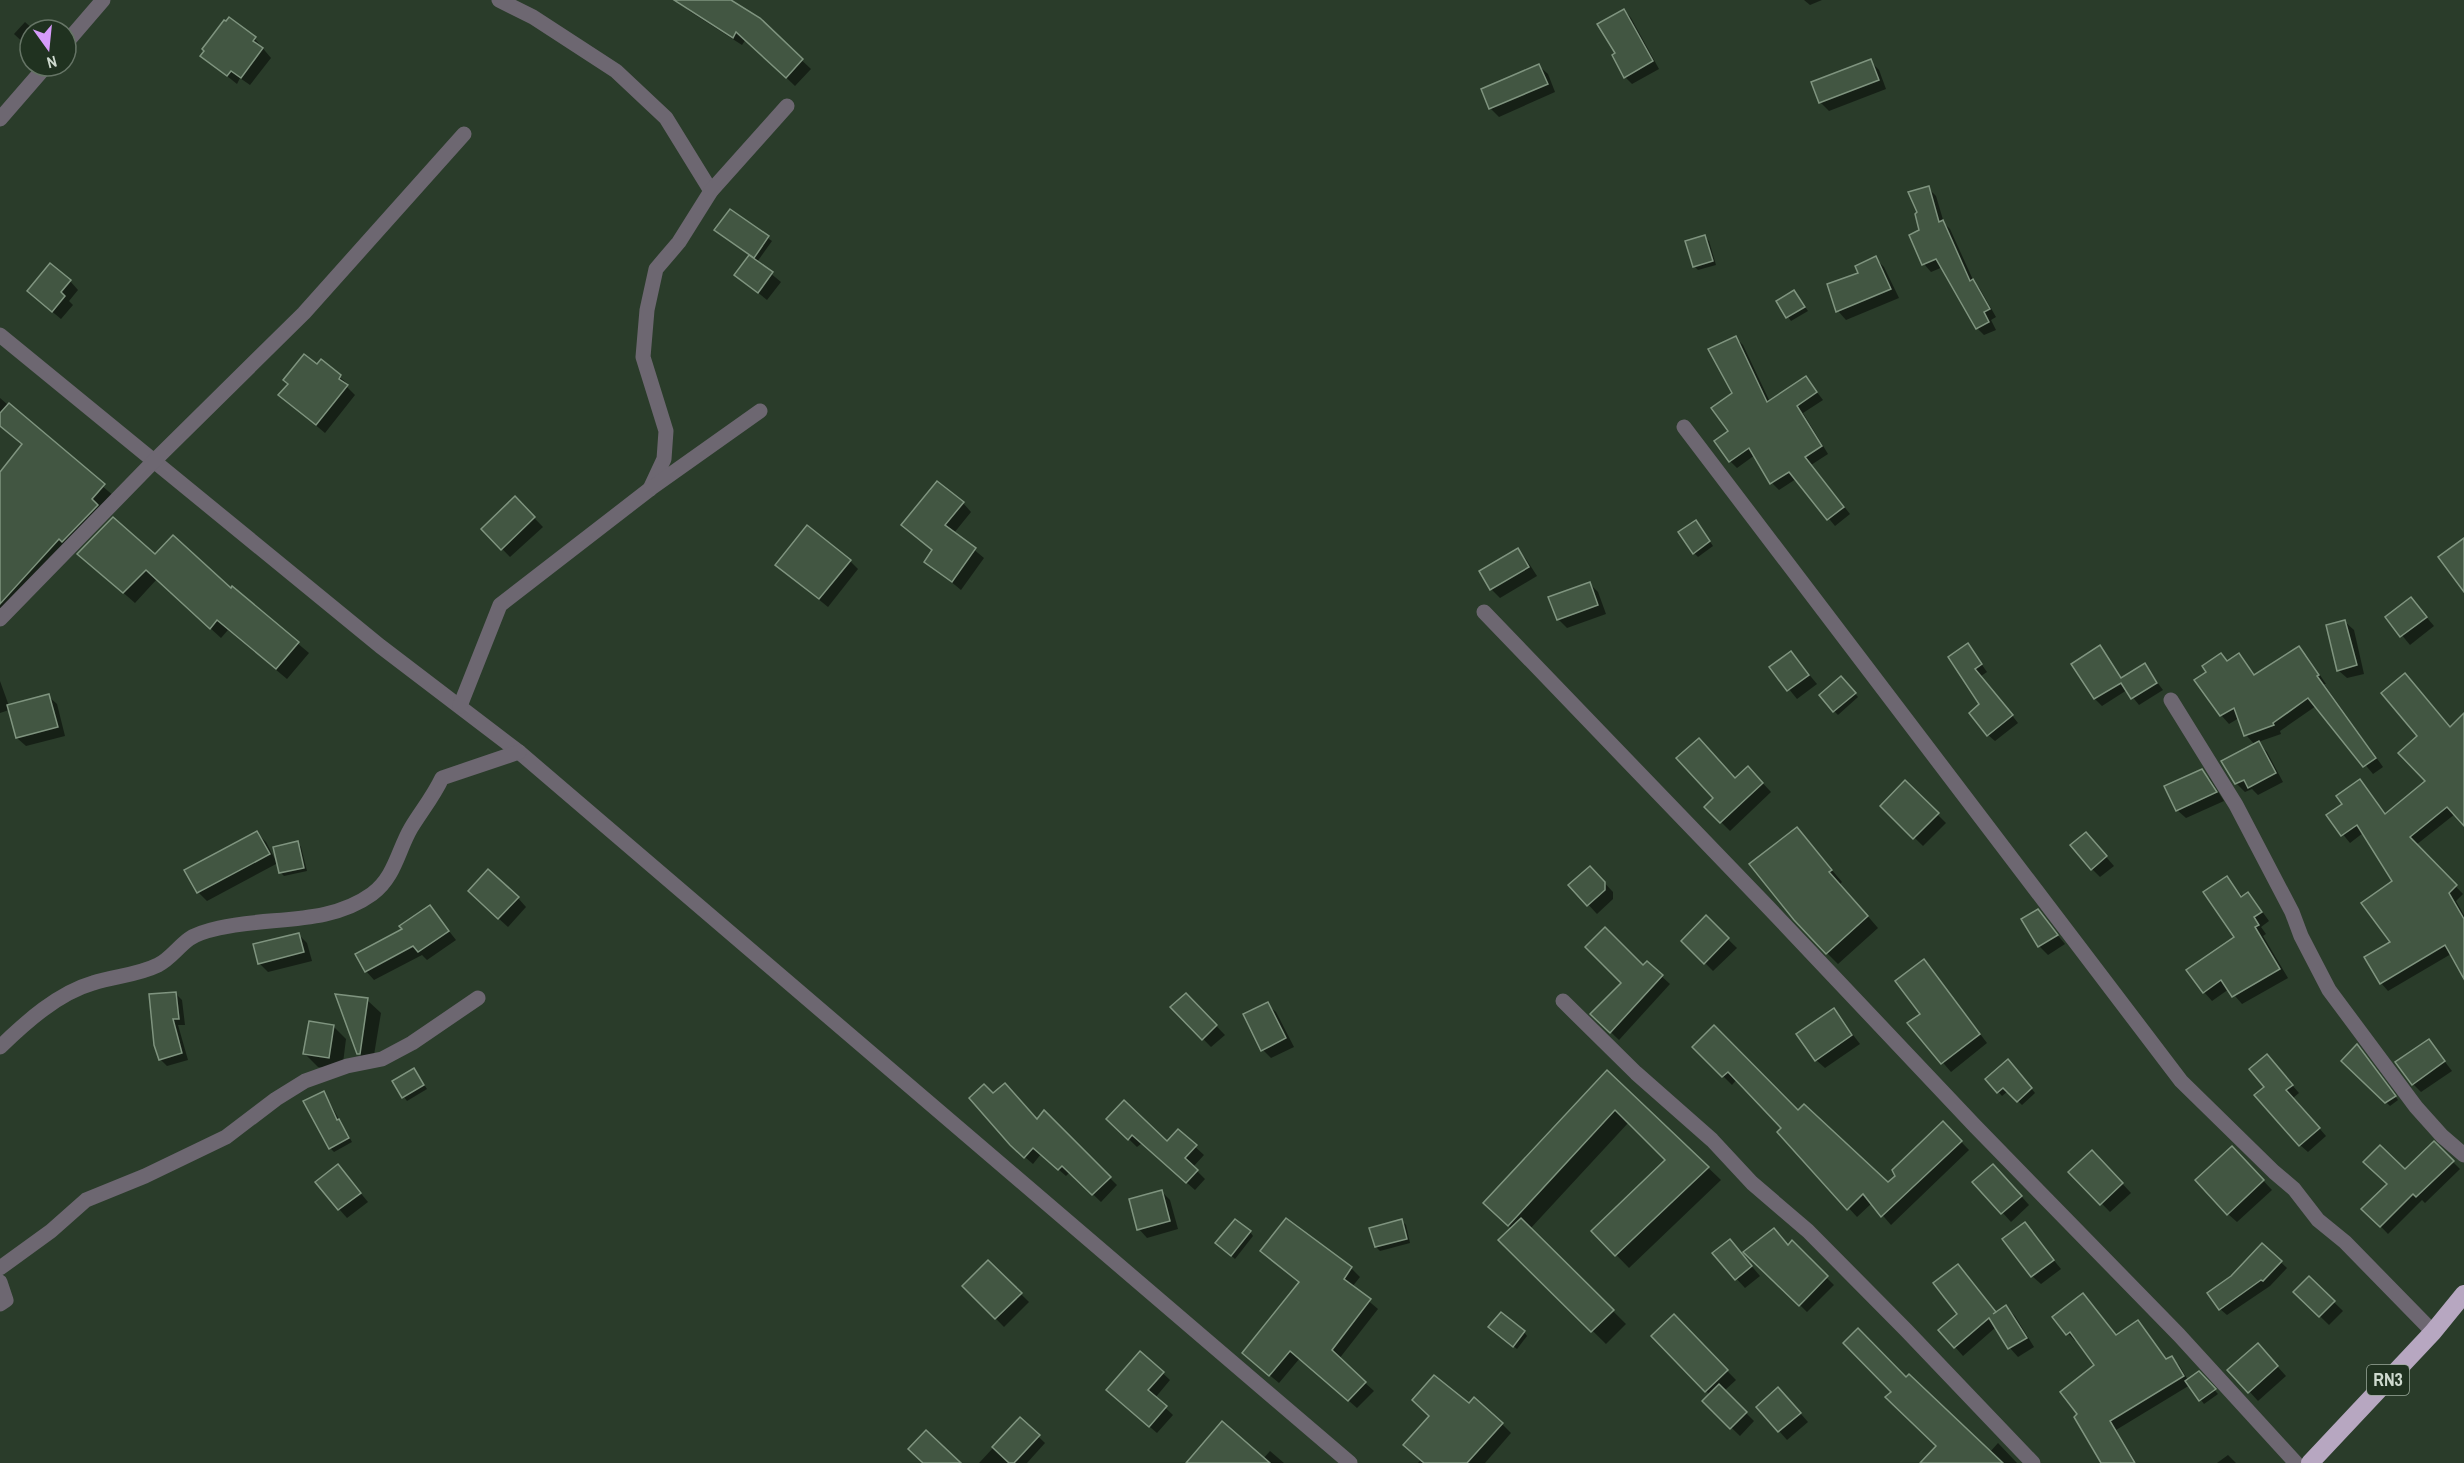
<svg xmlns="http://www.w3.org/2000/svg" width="2464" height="1463" font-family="'Archivo Narrow',sans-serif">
<rect width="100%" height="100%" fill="#2a3c2a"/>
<g fill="#0007">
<polygon points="682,0 728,0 758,19 811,69 795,86 746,39 742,45 689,11 681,3"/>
<polygon points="1804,0 1822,0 1810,5"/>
<polygon points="1624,10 1631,18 1659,69 1632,84 1625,77 1617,54"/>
<polygon points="229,19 255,39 271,58 250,85 240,78 237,84 202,56"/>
<polygon points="25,22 34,30 30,30 30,49 14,34"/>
<polygon points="1870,61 1879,70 1886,89 1829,111 1820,102"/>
<polygon points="1539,66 1548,74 1555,92 1499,117 1490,108"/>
<polygon points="1928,188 1936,196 1944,223 1950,229 1974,282 1980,289 1996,317 1991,320 1996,330 1984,335 1977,328 1943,267 1931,272 1924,264 1921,231"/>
<polygon points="731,211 772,241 757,262 781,282 767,300 736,275 750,255"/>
<polygon points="1705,237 1709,241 1716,265 1698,270 1694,266"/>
<polygon points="1875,258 1884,267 1899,298 1846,320 1838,311 1860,274"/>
<polygon points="70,281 78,290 69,301 73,305 61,319 37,299"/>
<polygon points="1794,292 1808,311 1791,321 1778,302"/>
<polygon points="1736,338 1743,345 1770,402 1806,378 1823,400 1803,413 1828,454 1811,465 1850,514 1835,526 1796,479 1779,490 1772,483 1755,455 1737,468 1730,461 1730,431"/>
<polygon points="321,361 349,385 347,387 355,395 325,433 280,395"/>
<polygon points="0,398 115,497 0,624 0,474 23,445 0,425"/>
<polygon points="515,498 543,527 510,557 483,529"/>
<polygon points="963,503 971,512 954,533 984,558 961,590 926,561 934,551 903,525"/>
<polygon points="1699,526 1713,546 1698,557 1694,553"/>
<polygon points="1518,550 1526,559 1537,576 1500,598 1491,589 1481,572"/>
<polygon points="79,554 155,556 231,590 232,588 309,653 287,679 228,630 221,638 157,579 135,603"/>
<polygon points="850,561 858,569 828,607 786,573"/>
<polygon points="1590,584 1598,592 1606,614 1567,628 1558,619"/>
<polygon points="2411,599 2434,626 2410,645 2387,617"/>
<polygon points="2345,622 2354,630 2364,674 2347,678 2338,670"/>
<polygon points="1968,645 1987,672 1981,676 2018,723 1995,741 1988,735"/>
<polygon points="2100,647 2122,679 2144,665 2163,690 2139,705 2127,690 2102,706 2095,699"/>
<polygon points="2298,648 2307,656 2326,684 2324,684 2383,767 2373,774 2316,706 2280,731 2281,734 2258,742 2267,752 2283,782 2258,795 2252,789 2245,792 2236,783 2255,745 2246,735 2239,718 2229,724 2221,715 2228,662 2239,655 2256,676"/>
<polygon points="1791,653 1817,684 1797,699 1771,667"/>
<polygon points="0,681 9,706 48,696 57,704 65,736 26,746 17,738 9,710 0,713"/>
<polygon points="1845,682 1858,697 1838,715 1834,711"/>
<polygon points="2464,715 2464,824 2455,814 2416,845 2463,894 2456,901 2464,915 2464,963 2451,954 2388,991 2381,983 2392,943 2394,882 2363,833 2350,843 2328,816 2344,804 2360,781 2387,815 2427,781 2450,728"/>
<polygon points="2202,771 2210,779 2224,801 2186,818 2177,810"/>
<polygon points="1756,776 1771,792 1730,831 1706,807 1735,780"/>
<polygon points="1905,782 1946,823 1923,846 1882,806"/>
<polygon points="1797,829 1842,882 1840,884 1878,928 1838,964 1827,953"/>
<polygon points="257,833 266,842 277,863 297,843 301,847 307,871 284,876 280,872 278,863 207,901 198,892"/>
<polygon points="2094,843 2114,866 2100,877 2092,869"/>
<polygon points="1598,876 1613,892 1613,899 1597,914 1570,885"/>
<polygon points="2227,878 2243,897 2248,894 2256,903 2269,921 2261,927 2266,934 2263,936 2288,978 2242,1004 2229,989 2212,1001 2204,992 2236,938"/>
<polygon points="518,898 526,907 508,927 478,900"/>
<polygon points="430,907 456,940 427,960 422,955 374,980 366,971 404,930"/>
<polygon points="2038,911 2065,944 2048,955 2039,946"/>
<polygon points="1706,918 1737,948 1713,971 1683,941"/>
<polygon points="298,934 307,943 312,961 268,972 259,963"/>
<polygon points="1924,961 1987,1043 1951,1072 1909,1023 1922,1014"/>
<polygon points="1647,963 1670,984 1619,1040 1592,1014"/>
<polygon points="175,993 182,1000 185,1025 178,1025 188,1060 167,1066 160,1059"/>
<polygon points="1186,995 1225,1035 1211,1047 1172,1007"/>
<polygon points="367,1000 381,1013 372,1067 358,1053"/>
<polygon points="1267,1004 1276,1012 1294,1047 1271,1058 1263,1050"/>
<polygon points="1834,1010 1860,1044 1825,1068 1816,1060"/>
<polygon points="333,1026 346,1039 342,1071 318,1067 305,1054"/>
<polygon points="2429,1041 2452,1071 2421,1092 2413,1084"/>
<polygon points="1694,1047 1798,1112 1888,1184 1943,1123 1969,1150 1891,1225 1872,1203 1857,1217 1779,1132 1783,1128 1737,1079 1732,1085"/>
<polygon points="2361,1050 2398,1100 2390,1106 2343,1061"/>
<polygon points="2274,1064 2299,1093 2293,1098 2326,1136 2308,1152 2300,1145 2266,1087"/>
<polygon points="2012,1065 2035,1093 2022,1105 2008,1091 2002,1096 1987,1079"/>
<polygon points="1608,1072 1721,1180 1629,1268 1593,1231 1667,1160 1629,1122 1530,1229 1626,1324 1606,1344 1500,1240 1512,1229 1498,1216"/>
<polygon points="417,1074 427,1089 407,1101 404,1097"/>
<polygon points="324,1093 352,1142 334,1152 330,1148"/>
<polygon points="993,1095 1037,1120 1044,1113 1117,1185 1101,1202 1070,1172 1066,1176 1041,1154 1033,1164 1019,1152"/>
<polygon points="1108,1119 1167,1143 1178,1131 1204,1155 1193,1167 1205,1179 1195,1190 1142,1143 1137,1147"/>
<polygon points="2434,1143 2460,1169 2425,1203 2422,1200 2388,1234 2364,1209"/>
<polygon points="2241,1157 2272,1190 2237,1222 2228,1214"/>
<polygon points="2100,1160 2131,1193 2110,1212 2071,1172"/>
<polygon points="338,1166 368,1202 347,1218 339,1209"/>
<polygon points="2002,1174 2029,1205 2011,1222 1975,1182"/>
<polygon points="1162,1192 1170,1200 1178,1229 1147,1238 1139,1229"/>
<polygon points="1286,1220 1351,1268 1360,1277 1352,1287 1378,1309 1339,1359 1374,1391 1357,1408 1300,1358 1279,1383 1253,1361 1300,1282"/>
<polygon points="1402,1221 1406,1225 1410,1243 1380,1251 1376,1247"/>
<polygon points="2024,1224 2061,1269 2041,1284 2032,1276"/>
<polygon points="1250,1232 1253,1236 1235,1259 1221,1247"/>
<polygon points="1792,1243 1834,1285 1807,1312 1746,1252 1789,1246"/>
<polygon points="2262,1245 2287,1268 2270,1286 2227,1315 2220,1309 2232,1278"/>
<polygon points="1738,1250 1760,1276 1745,1288 1714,1254"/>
<polygon points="988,1262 1029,1302 1004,1327 964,1286"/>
<polygon points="2309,1278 2343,1311 2329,1325 2295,1292"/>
<polygon points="2006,1307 2015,1316 2034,1347 2018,1357 2010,1348 1996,1327 1963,1356 1940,1330 1997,1313"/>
<polygon points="1674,1317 1736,1380 1724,1391 1754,1421 1740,1436 1704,1401 1710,1395 1653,1336"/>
<polygon points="2054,1318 2117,1337 2137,1322 2168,1360 2171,1358 2179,1365 2188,1380 2199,1373 2218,1394 2204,1404 2190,1385 2116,1430 2136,1463 2103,1463 2079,1414 2096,1365 2077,1339 2075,1341"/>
<polygon points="1494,1331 1524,1332 1527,1336 1517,1349"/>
<polygon points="1141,1353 1170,1380 1155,1398 1173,1415 1157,1433 1115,1397"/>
<polygon points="2266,1354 2286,1376 2258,1401 2230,1370"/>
<polygon points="1906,1379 1990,1452 1998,1443 2017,1463 1936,1463 1938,1446"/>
<polygon points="1787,1398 1808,1422 1787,1440 1758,1407"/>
<polygon points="1469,1405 1502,1424 1511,1433 1485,1463 1418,1463"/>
<polygon points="1020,1419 1045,1443 1027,1463 979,1463"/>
<polygon points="1270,1451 1284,1463 1187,1463 1263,1459"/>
<polygon points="2228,1455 2236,1463 2217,1463"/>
</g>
<g fill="#425642" stroke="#7f947f" stroke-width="1.5">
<polygon points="674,0 731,0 760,18 803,59 786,78 736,32 733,38"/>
<polygon points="1624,9 1653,61 1624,78 1612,55 1615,53 1597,24"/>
<polygon points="229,17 256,37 253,41 263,48 241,78 231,71 227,76 200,56 204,51 202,49 224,20 226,21"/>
<polygon points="1871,59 1879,80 1819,103 1811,82"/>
<polygon points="1539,64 1548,84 1489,109 1481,89"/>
<polygon points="1929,186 1939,222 1943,220 1970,281 1973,279 1990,309 1984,312 1989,322 1976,329 1936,259 1922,265 1909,235 1919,230 1915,214 1917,212 1908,192"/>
<polygon points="730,209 769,236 754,258 714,230"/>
<polygon points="1705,235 1713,261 1693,267 1685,241"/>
<polygon points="749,255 773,272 758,293 734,275"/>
<polygon points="1876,256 1891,289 1836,312 1827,284 1858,273 1855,266"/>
<polygon points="50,263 71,280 61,292 65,296 52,312 27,291"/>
<polygon points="1794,290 1805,307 1786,318 1776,301"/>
<polygon points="1736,336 1767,402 1806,376 1817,392 1797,406 1822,446 1805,457 1844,507 1827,520 1789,472 1770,484 1749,448 1729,462 1714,441 1728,431 1711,408 1732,393 1708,349"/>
<polygon points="304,354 317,364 321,359 341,375 339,379 348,385 316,425 278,395 288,384 283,380"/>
<polygon points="9,403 105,484 92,499 98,505 62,542 59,539 0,604 0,472 22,444 0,426 0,413"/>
<polygon points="937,481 964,502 945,525 976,548 952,582 924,562 932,550 901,525"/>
<polygon points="515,496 535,517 501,550 481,529"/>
<polygon points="113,517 155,554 173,535 231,588 232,586 299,642 276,669 217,620 210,629 146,570 123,593 77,554"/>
<polygon points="1696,520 1710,541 1693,554 1678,532"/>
<polygon points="807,525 851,560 819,599 775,565"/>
<polygon points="2464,538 2464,592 2438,557"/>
<polygon points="1518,548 1529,567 1490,590 1479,571"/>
<polygon points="1590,582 1598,605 1557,620 1548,597"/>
<polygon points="2411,597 2427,617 2400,637 2385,617"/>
<polygon points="2345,620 2357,665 2337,671 2326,625"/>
<polygon points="1968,643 1982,664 1975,669 2013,715 1987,736 1969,713 1979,704 1948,657"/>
<polygon points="2100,645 2121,678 2145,663 2157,683 2131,699 2121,683 2094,699 2071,664"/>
<polygon points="2299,646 2319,675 2317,676 2376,758 2363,767 2308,698 2273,723 2274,725 2244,736 2234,708 2220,716 2194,680 2206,672 2202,666 2221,653 2227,661 2239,653 2254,675"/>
<polygon points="1791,651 1809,675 1787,691 1769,667"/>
<polygon points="2405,673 2450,727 2464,713 2464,826 2447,807 2410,837 2457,885 2449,893 2464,919 2464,979 2445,945 2380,984 2364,957 2390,942 2361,903 2392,881 2357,825 2341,836 2326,815 2342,804 2336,796 2360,779 2385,814 2425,781 2398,753 2417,736 2381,693"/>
<polygon points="1841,676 1856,693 1833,712 1819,695"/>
<polygon points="49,694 58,727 16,738 7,705"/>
<polygon points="1699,738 1735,778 1748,766 1763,783 1720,823 1704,807 1713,798 1676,758"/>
<polygon points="2259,741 2276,773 2248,788 2244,780 2235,784 2221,761"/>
<polygon points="2202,769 2217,792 2176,811 2164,786"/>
<polygon points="1905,780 1939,813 1913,839 1880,806"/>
<polygon points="1797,827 1832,870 1829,872 1868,916 1826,954 1794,920 1749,864"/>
<polygon points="257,831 270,854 197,893 184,870"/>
<polygon points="2086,832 2107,856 2091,870 2070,845"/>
<polygon points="298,841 304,868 279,873 273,847"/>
<polygon points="1590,866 1605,882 1605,890 1587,906 1568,885"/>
<polygon points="488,869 519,897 498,919 468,891"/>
<polygon points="2227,876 2241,897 2248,892 2262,912 2254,917 2259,925 2255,927 2280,969 2232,997 2221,980 2203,993 2186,970 2234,937 2203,892"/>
<polygon points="430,905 449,931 418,952 413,946 365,972 355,954 402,929 399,926"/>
<polygon points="2038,909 2058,935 2038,947 2021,919"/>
<polygon points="1706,915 1729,938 1704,964 1681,941"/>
<polygon points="1605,927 1643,965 1647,961 1663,975 1610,1033 1590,1014 1621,983 1585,947"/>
<polygon points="299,933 304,952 258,964 253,944"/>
<polygon points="1924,959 1980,1034 1941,1064 1907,1023 1920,1014 1895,981"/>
<polygon points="176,992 179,1019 173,1019 182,1053 159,1060 154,1045 149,994"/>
<polygon points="1186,993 1217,1025 1202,1040 1170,1007"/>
<polygon points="335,994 368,998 360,1054 357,1054"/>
<polygon points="1268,1002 1286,1038 1261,1051 1243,1014"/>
<polygon points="1834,1008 1852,1035 1815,1061 1796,1034"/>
<polygon points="309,1021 334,1025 329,1058 303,1054"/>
<polygon points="1714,1025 1798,1110 1804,1104 1888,1182 1895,1176 1892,1170 1943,1121 1962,1141 1881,1217 1863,1194 1847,1210 1777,1132 1781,1128 1728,1072 1722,1077 1692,1047"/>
<polygon points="2429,1039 2445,1061 2412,1085 2395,1062"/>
<polygon points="2357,1044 2396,1096 2385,1103 2341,1061"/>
<polygon points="2267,1054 2293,1085 2286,1090 2320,1128 2299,1146 2254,1095 2264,1087 2249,1069"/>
<polygon points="2008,1059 2032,1088 2017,1102 2003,1088 1997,1093 1985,1079"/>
<polygon points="414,1068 424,1085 402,1098 392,1081"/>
<polygon points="1607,1070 1709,1167 1615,1256 1591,1231 1665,1160 1615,1110 1508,1226 1483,1203"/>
<polygon points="1005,1083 1037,1119 1044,1110 1111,1177 1092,1195 1062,1166 1058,1170 1033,1148 1024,1158 1010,1145 969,1098 984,1084 993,1093"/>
<polygon points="324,1091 337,1120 339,1119 349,1138 329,1149 303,1101"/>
<polygon points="1124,1100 1167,1141 1178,1129 1197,1145 1185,1158 1198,1170 1186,1183 1132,1135 1128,1140 1106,1119"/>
<polygon points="2434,1141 2454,1161 2416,1197 2413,1194 2380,1227 2361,1209 2387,1184 2363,1162 2380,1145 2405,1169"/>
<polygon points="2232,1146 2264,1180 2227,1215 2195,1180"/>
<polygon points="2092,1150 2123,1183 2100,1205 2068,1172"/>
<polygon points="338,1164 361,1193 338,1210 315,1182"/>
<polygon points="1993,1164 2022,1196 2001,1214 1972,1182"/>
<polygon points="1162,1190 1170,1221 1137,1230 1129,1199"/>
<polygon points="1286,1218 1352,1267 1344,1279 1371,1299 1332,1350 1366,1382 1348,1401 1290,1351 1269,1376 1242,1353 1299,1282 1260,1251"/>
<polygon points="1521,1218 1614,1310 1591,1332 1498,1240"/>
<polygon points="1235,1219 1251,1231 1231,1256 1215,1243"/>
<polygon points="1402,1219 1407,1239 1375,1247 1369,1228"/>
<polygon points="2025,1222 2054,1260 2031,1277 2002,1239"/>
<polygon points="1774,1228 1788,1245 1792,1240 1828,1276 1799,1306 1743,1252"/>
<polygon points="1730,1239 1752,1266 1735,1280 1712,1253"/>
<polygon points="2262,1243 2282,1261 2263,1281 2261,1280 2219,1310 2207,1293 2231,1276"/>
<polygon points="988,1260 1022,1293 995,1319 962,1286"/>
<polygon points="1958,1264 1996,1312 1993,1314 2006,1305 2027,1338 2008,1349 1989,1318 1954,1348 1938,1330 1957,1314 1933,1283"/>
<polygon points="2309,1276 2335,1301 2319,1317 2293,1292"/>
<polygon points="2083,1293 2116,1335 2138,1320 2166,1359 2172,1356 2184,1376 2110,1421 2135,1463 2101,1463 2074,1417 2077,1414 2060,1392 2094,1365 2070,1332 2066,1335 2052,1317"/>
<polygon points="1501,1312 1525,1331 1513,1347 1488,1327"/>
<polygon points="1674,1314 1728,1370 1705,1392 1651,1336"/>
<polygon points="1858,1328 1906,1377 1909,1374 2003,1463 1920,1463 1936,1446 1885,1397 1891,1392 1843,1343"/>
<polygon points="2258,1343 2278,1366 2248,1393 2227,1370"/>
<polygon points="1140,1351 1164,1372 1148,1390 1167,1406 1149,1427 1106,1390"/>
<polygon points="2199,1371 2216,1389 2199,1401 2185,1381"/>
<polygon points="1434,1375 1469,1403 1474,1397 1503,1423 1467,1463 1424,1463 1403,1445 1429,1416 1412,1400"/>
<polygon points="1719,1384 1747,1412 1730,1429 1702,1401"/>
<polygon points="1778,1387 1801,1413 1778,1432 1756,1407"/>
<polygon points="1020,1417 1040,1435 1014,1463 1009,1463 992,1447"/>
<polygon points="1222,1421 1270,1463 1186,1463"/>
<polygon points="926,1430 961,1463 923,1463 908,1449"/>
</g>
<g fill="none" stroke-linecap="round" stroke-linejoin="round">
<g stroke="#6d6771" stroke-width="15">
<polyline points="499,0 533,17 616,71 666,118 711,191"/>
<polyline points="66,43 103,0"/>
<polyline points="0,119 46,66"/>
<polyline points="0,335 380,646 519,752 1350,1463"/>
<polyline points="1684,427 2181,1081 2274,1172 2294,1189 2318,1220 2345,1242 2433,1332"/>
<polyline points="650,489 664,459 666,431 643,357 647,310 656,269 679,242 711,191 787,106"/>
<polyline points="1484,612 1768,907 1975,1126 2179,1335 2296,1463"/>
<polyline points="0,619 155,460 304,313 464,134"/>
<polyline points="2171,700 2236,805 2292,912 2301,936 2329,990 2416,1107 2442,1136 2464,1155"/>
<polyline points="460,706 500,605 650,489 760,411"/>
<polyline points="1563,1001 1636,1073 1712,1140 1752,1183 1808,1231 1906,1330 2033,1463"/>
<path d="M0 1047C26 1022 58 993 93 983 115 976 138 975 158 965 170 959 178 947 189 939 197 933 210 930 219 928 270 916 328 926 372 894 395 877 398 850 411 828 422 810 433 797 442 778L519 752"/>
<polyline points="0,1268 51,1231 86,1200 145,1176 226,1137 276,1099 305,1081 347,1066 382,1059 412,1043 478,998"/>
<polyline points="0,1282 6,1300 0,1304"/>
</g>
<polyline stroke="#b7a7c1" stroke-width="18" points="2310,1463 2433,1332 2464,1294"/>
</g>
<g text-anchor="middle" stroke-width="4.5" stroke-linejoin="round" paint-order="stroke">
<rect fill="#203220" stroke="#9aa89a" stroke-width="1.5" x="2367" y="1365" width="42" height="30" rx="4.5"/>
<g font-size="18" font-weight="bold" fill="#cfdacf">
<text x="2388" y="1386">RN3</text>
</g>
</g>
<g transform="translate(48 48) rotate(165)"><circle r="28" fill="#203220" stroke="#667566" stroke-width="1.5"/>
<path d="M0-4.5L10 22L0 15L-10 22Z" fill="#d69bfa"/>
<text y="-9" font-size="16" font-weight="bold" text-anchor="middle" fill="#cfdacf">N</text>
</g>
</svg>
